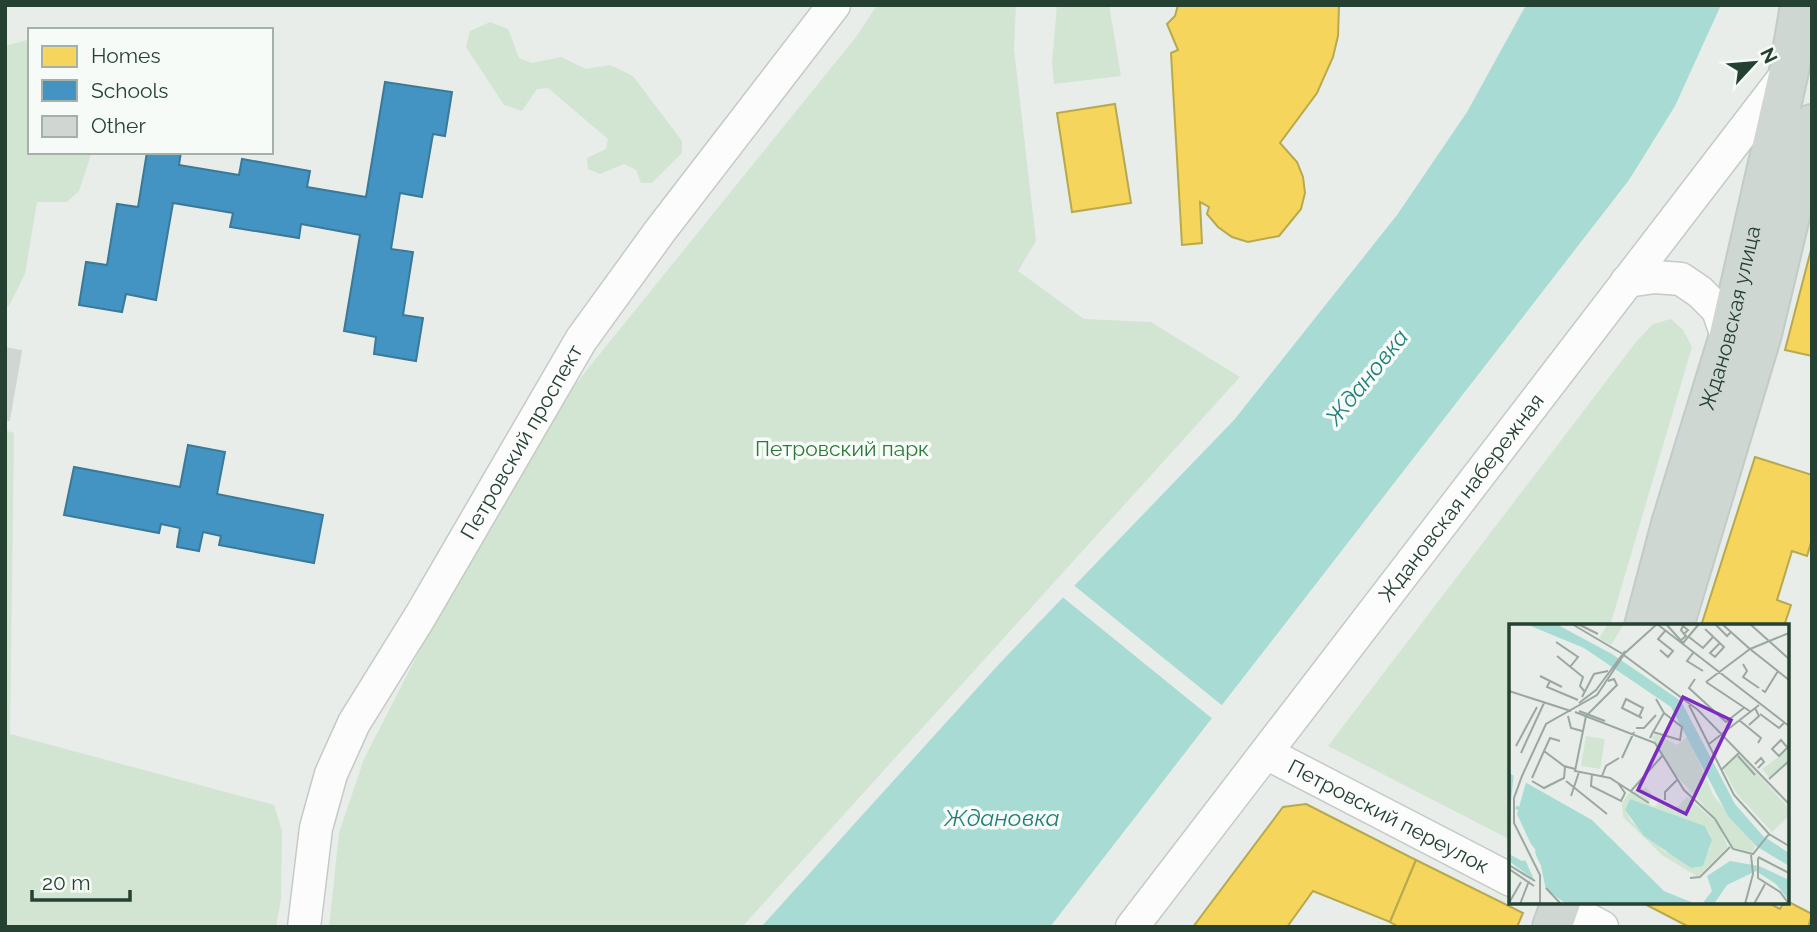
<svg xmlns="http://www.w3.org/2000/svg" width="1817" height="932" font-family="Raleway,sans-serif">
<rect width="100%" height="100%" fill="#e8ede9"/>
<g fill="#d1e5d2">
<polygon points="877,5 1016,5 1014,49 1036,241 1018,271 1084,319 1151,322 1240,377 742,927 329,927 339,833 364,759 426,638 565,397 856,37"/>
<polygon points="1057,5 1109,5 1121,76 1054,84 1052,63"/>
<polygon points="490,22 508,29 519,58 532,63 561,57 586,69 610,65 633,76 682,141 682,153 652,183 641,183 636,170 624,164 600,174 588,169 587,158 606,149 608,139 548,88 537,89 522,111 504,105 466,47 470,31"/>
<polygon points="27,40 30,42 30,152 92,152 79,191 67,202 37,202 25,274 9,306 5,306 5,46"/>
<polygon points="1671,319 1683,330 1692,347 1610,626 1511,626 1511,840 1328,746 1636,342 1653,324"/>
<polygon points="5,430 14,433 10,734 274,805 282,831 281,899 276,927 5,927"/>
</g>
<polygon fill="#a9dbd5" points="1526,5 1721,5 1675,106 1629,180 1050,927 761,927 999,664 1234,420 1397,215 1467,112"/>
<polygon fill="#e8ede9" points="1071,583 1224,707 1214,720 1060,595"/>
<g fill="#f6d55c" stroke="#b7a94f" stroke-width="2">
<polygon points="1339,5 1338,36 1333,57 1317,93 1280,143 1297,162 1303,177 1305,193 1301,209 1279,236 1248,242 1232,237 1218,227 1207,214 1209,207 1200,202 1202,243 1182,245 1171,53 1178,50 1167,24 1175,16 1178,5"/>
<polygon points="1115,104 1131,203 1072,212 1057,113"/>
<polygon points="1812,246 1812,356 1785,350"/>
<polygon points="1755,457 1812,475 1812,539 1807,556 1792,551 1777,600 1791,605 1784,626 1701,626"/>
<polygon points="1306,804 1416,860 1390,922 1313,891 1287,927 1193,927 1283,807"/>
<polygon points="1416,860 1523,913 1517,927 1399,927 1390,922"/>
<polygon points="1787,901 1812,914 1809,924 1812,927 1689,927 1641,902 1767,902 1780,909 1784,902"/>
</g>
<g fill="#4393c3" stroke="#3a7a98" stroke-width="2">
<polygon points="385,82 452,92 445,136 433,134 422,197 400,193 391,249 413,252 403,315 423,318 416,361 374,354 376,337 344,331 360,235 301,224 299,238 230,227 233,213 173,203 156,300 126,294 122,312 79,305 86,262 107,265 117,204 138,207 147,152 181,152 179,165 239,175 242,159 310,171 307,187 366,197"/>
<polygon points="188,445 225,452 217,494 323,515 314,563 219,545 221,536 203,532 199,551 177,547 180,528 161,524 159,533 64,515 74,467 180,487"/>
</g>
<polygon fill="#d0d6d2" stroke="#d1d6d2" stroke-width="2" points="5,348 21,351 9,420 5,419"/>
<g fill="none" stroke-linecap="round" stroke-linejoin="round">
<g stroke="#c5cac6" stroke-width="35">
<g id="minor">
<polyline points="1627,281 1655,277 1681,279 1700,292 1718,310 1728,339"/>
<path id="s1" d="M1266 753 1511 880"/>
<polyline points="1555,902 1602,927"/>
<path id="s2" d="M304 927 316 828 331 774 354 723 421 615 581 340 660 231 834 5"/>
<path id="s3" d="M1132 927 1786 75"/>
</g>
</g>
<g stroke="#c3cbc6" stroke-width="42">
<g id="major">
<path id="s4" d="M1644 626 1671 524 1728 339 1789 71 1800 5"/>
<polyline points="1674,626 1762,334 1812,124"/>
<polyline points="1552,927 1561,902"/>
</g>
</g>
<use href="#minor" stroke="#fcfcfc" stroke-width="32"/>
<use href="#major" stroke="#cfd7d3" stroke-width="38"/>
</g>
<g text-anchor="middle" stroke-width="7" stroke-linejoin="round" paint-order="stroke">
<g font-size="21" fill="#244132" stroke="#f7fbf8">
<text dy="7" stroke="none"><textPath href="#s4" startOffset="320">Ждановская улица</textPath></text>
<text dy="7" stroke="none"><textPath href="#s2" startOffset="539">Петровский проспект</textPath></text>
<text dy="7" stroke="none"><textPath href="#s3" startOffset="541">Ждановская набережная</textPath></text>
<text dy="7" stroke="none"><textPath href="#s1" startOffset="138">Петровский переулок</textPath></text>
</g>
<g font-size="21" fill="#2d7938" stroke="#f7fbf8">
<text x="842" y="456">Петровский парк</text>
</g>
<g font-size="23" font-style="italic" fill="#1d7f77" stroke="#f7fbf8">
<text transform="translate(1367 377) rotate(-51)" y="8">Ждановка</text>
<text x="1002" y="826">Ждановка</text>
</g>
</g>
<g transform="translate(1509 624)">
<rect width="280" height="280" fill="#e8ede9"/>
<path d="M99 0H115L102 21 90 14ZM147 110 168 121 179 112 204 171 246 222 244 228 224 224 208 196 163 147 143 113ZM77 112 96 115 91 145 72 142ZM280 125V136L261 154 253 145ZM229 129 280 184V192L263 208 228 170 214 144ZM137 163 145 174 137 178 145 183 151 177 167 184 178 173 209 200 219 223 189 253 153 231 114 193 113 179 119 170ZM121 175 196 202 202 212 201 226 182 244 164 229 156 228 122 197 116 186Z" fill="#d1e5d2" fill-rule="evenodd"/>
<path d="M17 0H47L103 30 172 77 226 180 254 212 280 229V242L247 222 219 192 162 83 75 24ZM0 149 83 196 155 267 187 280H57L0 237V230L13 237 27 234 26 225 0 192ZM121 175 196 202 203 216 194 242 182 244 135 212 116 186ZM221 237 250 242 280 256V277L267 260 247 247 218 261 205 280H193L203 267 198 252Z" fill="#a9dbd5"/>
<path d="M5 148 18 155 8 190 32 242 37 266 26 258 15 233 23 231 22 227 0 198Z" fill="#e8ede9"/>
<path fill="none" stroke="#a9dbd5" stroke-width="3.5" d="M7 183 20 190 53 240 107 280"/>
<path fill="none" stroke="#9aa8a0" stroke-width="2" d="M63 0 112 29M69 0 89 10M148 0 280 102M157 0 175 20M206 0 218 12 222 8M213 0 241 25 280 9M241 0 280 35M196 5 215 23 206 33 201 29 211 19M180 13 194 24 204 13M172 16 177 12 175 10 172 6 174 2 179 6 175 10M47 18 69 33 61 43M174 19 190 0M151 26 159 33 164 27 149 15 156 7M112 29 189 86 280 180M184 29 178 37 194 47M48 32 74 53 71 62 76 68M234 40 238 47 234 53 250 64M31 52 53 63M186 55 180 64 217 98 236 83M41 57 38 63 69 76M99 57 105 55 108 61 77 92 66 147 101 154 140 179M197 58 241 25 280 56M197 58 242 88M253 66 256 68 269 47M0 67 62 87M73 73 85 50 99 47M70 79 87 66 116 27M180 81 225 171 260 210 280 222M70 87 96 97M66 88 146 119 175 166 206 195 224 225 244 230 260 210M251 90 270 104 275 99M59 92 62 104 73 107M130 93 134 84 117 75 113 84 133 94M230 96 252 114 249 119M240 101 250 92 246 84M127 104H135L147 91M144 108 155 89 147 75M141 114 144 108 171 116 173 103 155 89M51 117 41 114 35 127 55 142 66 145M200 120 250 81M7 122 28 83M278 123 272 116 263 125 270 132 278 124 280 121M12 129 35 79M229 132 246 151M113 134 125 108M246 140 252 134 255 138 249 144M212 146 230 129M83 150 82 162 112 177 116 169 109 159M93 152 97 142 110 134M23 154 35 127M260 155 279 138M23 157 35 164 55 154 56 143M57 157 98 190M121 168 154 131M62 172 70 148M156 176V168L168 156M249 233 280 249M249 234V254L271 268 280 280M0 241 26 257M0 245 25 262M181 254 191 253 221 223M37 264 52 280M0 279 12 258M11 280 20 257M31 280V251L5 199V174L13 152 37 100 88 71 116 29 148 0M236 280 244 250 242 231M245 280 256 260"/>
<path fill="#7b2cbf" fill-opacity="0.15" stroke="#7b2cbf" stroke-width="3.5" d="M174 73 222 96 177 190 129 166Z"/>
<rect width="280" height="280" fill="none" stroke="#244132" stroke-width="3.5"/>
</g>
<rect width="1817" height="932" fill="none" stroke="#244132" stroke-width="14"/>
<rect x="28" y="28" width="245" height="126" fill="#f7fbf8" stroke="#a3b1a9" stroke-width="2"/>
<rect x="42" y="46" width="35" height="21" fill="#f6d55c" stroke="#a3b1a9" stroke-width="2"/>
<text x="91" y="63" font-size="21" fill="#244132">Homes</text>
<rect x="42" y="80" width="35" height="21" fill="#4393c3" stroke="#a3b1a9" stroke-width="2"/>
<text x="91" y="98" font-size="21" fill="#244132">Schools</text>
<rect x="42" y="116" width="35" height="21" fill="#d0d6d2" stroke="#a3b1a9" stroke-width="2"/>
<text x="91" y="133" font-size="21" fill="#244132">Other</text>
<g transform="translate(1754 63) rotate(64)" stroke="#f7fbf8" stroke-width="5" paint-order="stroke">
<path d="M0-5L12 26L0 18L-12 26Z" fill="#244132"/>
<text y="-10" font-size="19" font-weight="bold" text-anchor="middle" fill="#244132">N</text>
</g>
<path d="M32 890v10h98v-10" fill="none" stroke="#244132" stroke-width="3.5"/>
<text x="42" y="890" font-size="21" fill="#244132" stroke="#f7fbf8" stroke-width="5" paint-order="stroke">20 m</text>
</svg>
